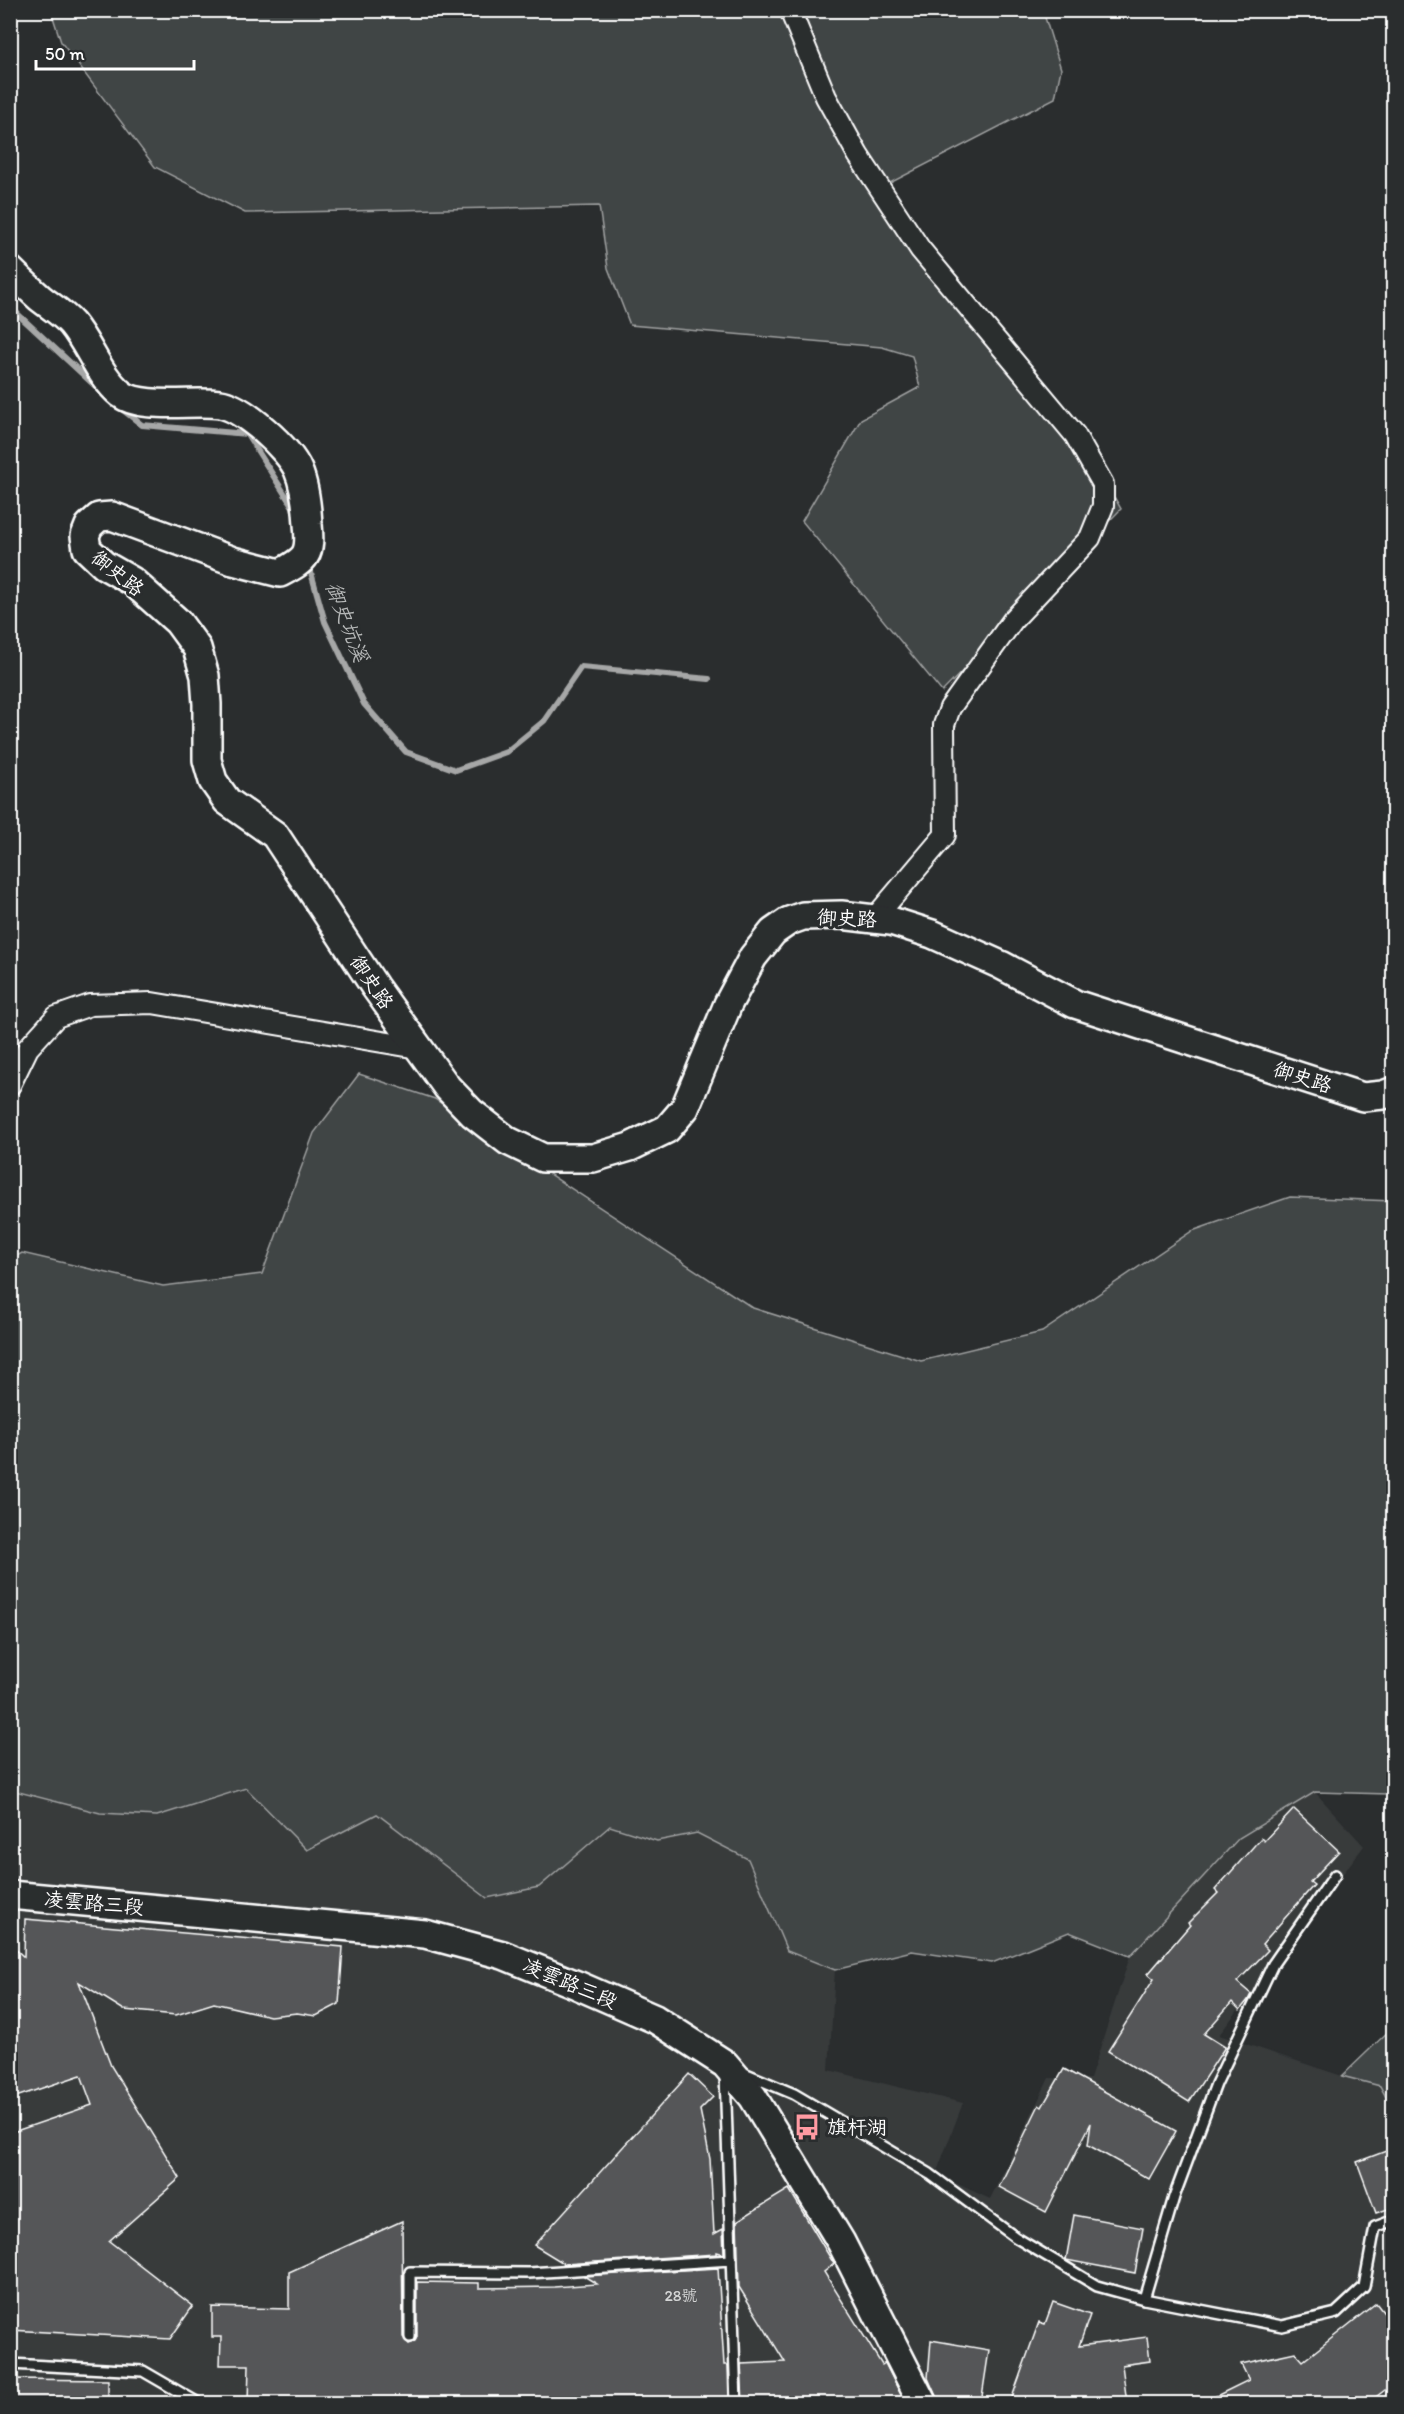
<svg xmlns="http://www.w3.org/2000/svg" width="1404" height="2414" font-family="Itim,'LXGW WenKai TC',sans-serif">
<rect width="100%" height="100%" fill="#2a2d2e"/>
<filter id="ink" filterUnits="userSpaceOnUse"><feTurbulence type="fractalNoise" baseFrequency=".0167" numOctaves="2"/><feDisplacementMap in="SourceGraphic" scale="12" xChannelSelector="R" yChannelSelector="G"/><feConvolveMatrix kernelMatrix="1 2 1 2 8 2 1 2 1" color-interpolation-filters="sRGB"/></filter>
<g filter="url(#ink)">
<polygon fill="#373a3b" points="246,1788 307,1849 377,1814 487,1898 539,1886 610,1826 657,1840 697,1833 748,1859 787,1951 835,1970 829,2070 963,2103 936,2174 990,2199 1049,2078 1090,2079 1130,1956 1239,1838 1315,1792 1364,1846 1219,2035 1342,2076 1380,2086 1393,2110 1393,2403 11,2403 10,1790 100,1813 157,1816"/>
<g fill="#414445" stroke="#a0a2a2" stroke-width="1.5">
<polygon points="51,11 1043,11 1061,69 1055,98 884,186 946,264 997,343 1089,453 1121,509 942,692 802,521 861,419 920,387 912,356 882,347 630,325 608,268 599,206 245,213 155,167 61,42"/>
<polygon points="359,1074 435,1099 753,1308 921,1361 1042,1332 1192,1231 1290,1197 1393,1201 1393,1790 1388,1794 1315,1792 1239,1838 1130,1956 1069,1932 992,1963 912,1951 835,1970 787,1951 748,1859 697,1833 657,1841 610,1826 539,1887 487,1898 377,1814 307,1850 246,1788 157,1816 100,1813 11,1790 10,1260 22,1253 163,1286 262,1274 314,1133"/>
<polygon points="1393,2027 1393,2110 1380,2086 1342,2076"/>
</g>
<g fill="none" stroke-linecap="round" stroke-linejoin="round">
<g stroke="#a6a7a7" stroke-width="6">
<polyline points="10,307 104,394"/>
<polyline points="119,407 142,425 247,434 293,507 295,515"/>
<polyline points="308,562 325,622 364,704 406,752 456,770 506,752 544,721 581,667 709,679"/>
</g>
</g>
<g fill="#555758" stroke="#fff" stroke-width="1.5">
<polygon points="1294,1809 1339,1851 1310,1882 1314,1885 1262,1944 1268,1950 1237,1982 1251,1994 1248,2000 1240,2010 1232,2002 1204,2034 1225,2047 1189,2102 1108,2051 1154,1979 1148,1974 1190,1925 1188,1923 1218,1893 1215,1890 1261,1838 1264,1841"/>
<polygon points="25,1919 343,1947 339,2004 316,2016 297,2013 270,2016 214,2003 176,2015 124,2010 79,1982 111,2066 180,2178 109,2241 193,2306 170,2339 10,2330 10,2133 92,2105 81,2075 10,2099 10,1944 24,1957"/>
<polygon points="1064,2069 1176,2131 1149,2179 1088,2145 1091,2123 1046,2212 999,2187 1039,2105 1042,2107"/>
<polygon points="689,2074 713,2097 700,2110 710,2159 714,2234 723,2229 724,2254 717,2252 717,2254 565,2264 534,2245"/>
<polygon points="1394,2148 1394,2207 1376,2213 1357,2162"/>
<polygon points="789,2189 834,2264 824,2272 882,2365 885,2363 905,2403 743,2403 741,2364 785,2362 739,2287 737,2221"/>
<polygon points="1074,2215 1143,2228 1135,2273 1066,2260"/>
<polygon points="402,2221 403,2337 409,2344 414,2342 417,2337 417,2282 479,2283 479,2288 554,2287 597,2284 584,2276 718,2268 724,2365 728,2365 729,2403 248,2403 249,2365 220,2365 221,2337 212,2337 212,2307 289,2309 289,2272"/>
<polygon points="1053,2302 1090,2315 1079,2346 1147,2337 1150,2361 1122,2365 1127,2403 1010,2403 1039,2322 1045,2324"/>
<polygon points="1376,2303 1394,2326 1394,2383 1368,2403 1202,2403 1249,2380 1241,2364 1295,2352 1303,2361"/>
<polygon points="931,2340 989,2350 981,2403 939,2403 928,2378"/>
<polygon points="10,2379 108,2380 108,2403 10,2403"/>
</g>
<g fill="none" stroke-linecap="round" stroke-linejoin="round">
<g stroke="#fff" stroke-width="14">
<g id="lane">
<polyline points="725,2073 736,2404"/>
<polyline points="744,2073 794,2094 930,2174 1015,2237 1097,2286 1144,2299 1282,2326 1336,2313 1364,2287 1375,2227 1394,2220"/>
<polyline points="1144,2299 1174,2197 1216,2084 1273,1964 1335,1875"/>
<polyline points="410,2337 410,2272 529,2273 731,2260"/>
<polyline points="10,2364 143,2371 200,2404"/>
</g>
</g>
<g stroke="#fff" stroke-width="24">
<g id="street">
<polyline points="790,10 826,97 858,155 920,249 1075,435 1103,484 1103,506 1090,538 1013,620 950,708 944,725 945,835 874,919"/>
<polyline points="10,1085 28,1048 56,1017 90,1005 152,1003 418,1048"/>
</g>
</g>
<g stroke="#fff" stroke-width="32">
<g id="secondary">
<path d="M10 270C20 280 30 289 40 298 50 306 63 314 72 324 90 346 99 376 121 394 141 410 196 400 220 404 243 407 289 449 298 470 305 486 307 507 308 524 311 555 307 559 280 573L233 561 112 516 99 517 89 526 85 536 87 549 104 565 132 581 178 622 197 648 205 676 207 704V760L213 781 227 801 275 835 375 987 447 1087 472 1113 508 1141 543 1158H593L630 1147 667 1129 685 1108 728 1004 753 957 773 932 789 921 803 916 841 915 874 919 891 921 932 934 1001 965 1075 1004 1363 1097 1383 1095 1394 1091"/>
<polyline points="10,1895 425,1934 503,1955 577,1985 655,2019 725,2064 753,2097 841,2242 923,2404"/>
</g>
</g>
<use href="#lane" stroke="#2a2d2e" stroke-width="9"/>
<use href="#street" stroke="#2a2d2e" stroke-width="20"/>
<use href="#secondary" stroke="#2a2d2e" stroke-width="27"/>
</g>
</g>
<defs>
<g id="bus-bare" transform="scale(2.07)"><path d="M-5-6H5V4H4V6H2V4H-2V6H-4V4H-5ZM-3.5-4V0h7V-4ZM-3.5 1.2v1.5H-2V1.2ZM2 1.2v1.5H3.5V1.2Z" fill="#ff9aa2" stroke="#2a2d2e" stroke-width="2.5" paint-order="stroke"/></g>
</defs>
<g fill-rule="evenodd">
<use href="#bus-bare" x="807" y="2127"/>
</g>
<g text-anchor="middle" stroke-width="6" stroke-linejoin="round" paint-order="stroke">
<g font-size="16" fill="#d4d5d5">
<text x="681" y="2301">28號</text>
</g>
<g font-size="20" fill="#fff" stroke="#2a2d2e">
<text transform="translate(118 573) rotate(38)" y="7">御史路</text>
<text transform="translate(847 918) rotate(3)" y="7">御史路</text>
<text transform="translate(372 982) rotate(56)" y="7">御史路</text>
<text transform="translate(1303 1077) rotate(18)" y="7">御史路</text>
<text transform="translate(94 1903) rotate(5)" y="7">凌雲路三段</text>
<text transform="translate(570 1983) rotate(23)" y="7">凌雲路三段</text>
</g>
<g font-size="20" fill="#fff" stroke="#2a2d2e" text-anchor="start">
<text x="827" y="2134">旗杆湖</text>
</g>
<g font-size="21" font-style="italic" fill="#b4b6b6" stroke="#2a2d2e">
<text transform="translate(347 622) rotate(69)" y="7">御史坑溪</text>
</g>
</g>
<rect width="1404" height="2414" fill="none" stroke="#2a2d2e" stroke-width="36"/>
<rect x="18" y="18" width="1368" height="2378" fill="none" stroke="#fff" stroke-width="2" filter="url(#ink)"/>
<path d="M36 60v9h158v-9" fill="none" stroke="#ffffff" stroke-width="3"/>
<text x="45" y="60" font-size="18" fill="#ffffff" stroke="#2a2d2e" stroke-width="4.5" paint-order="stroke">50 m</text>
</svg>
